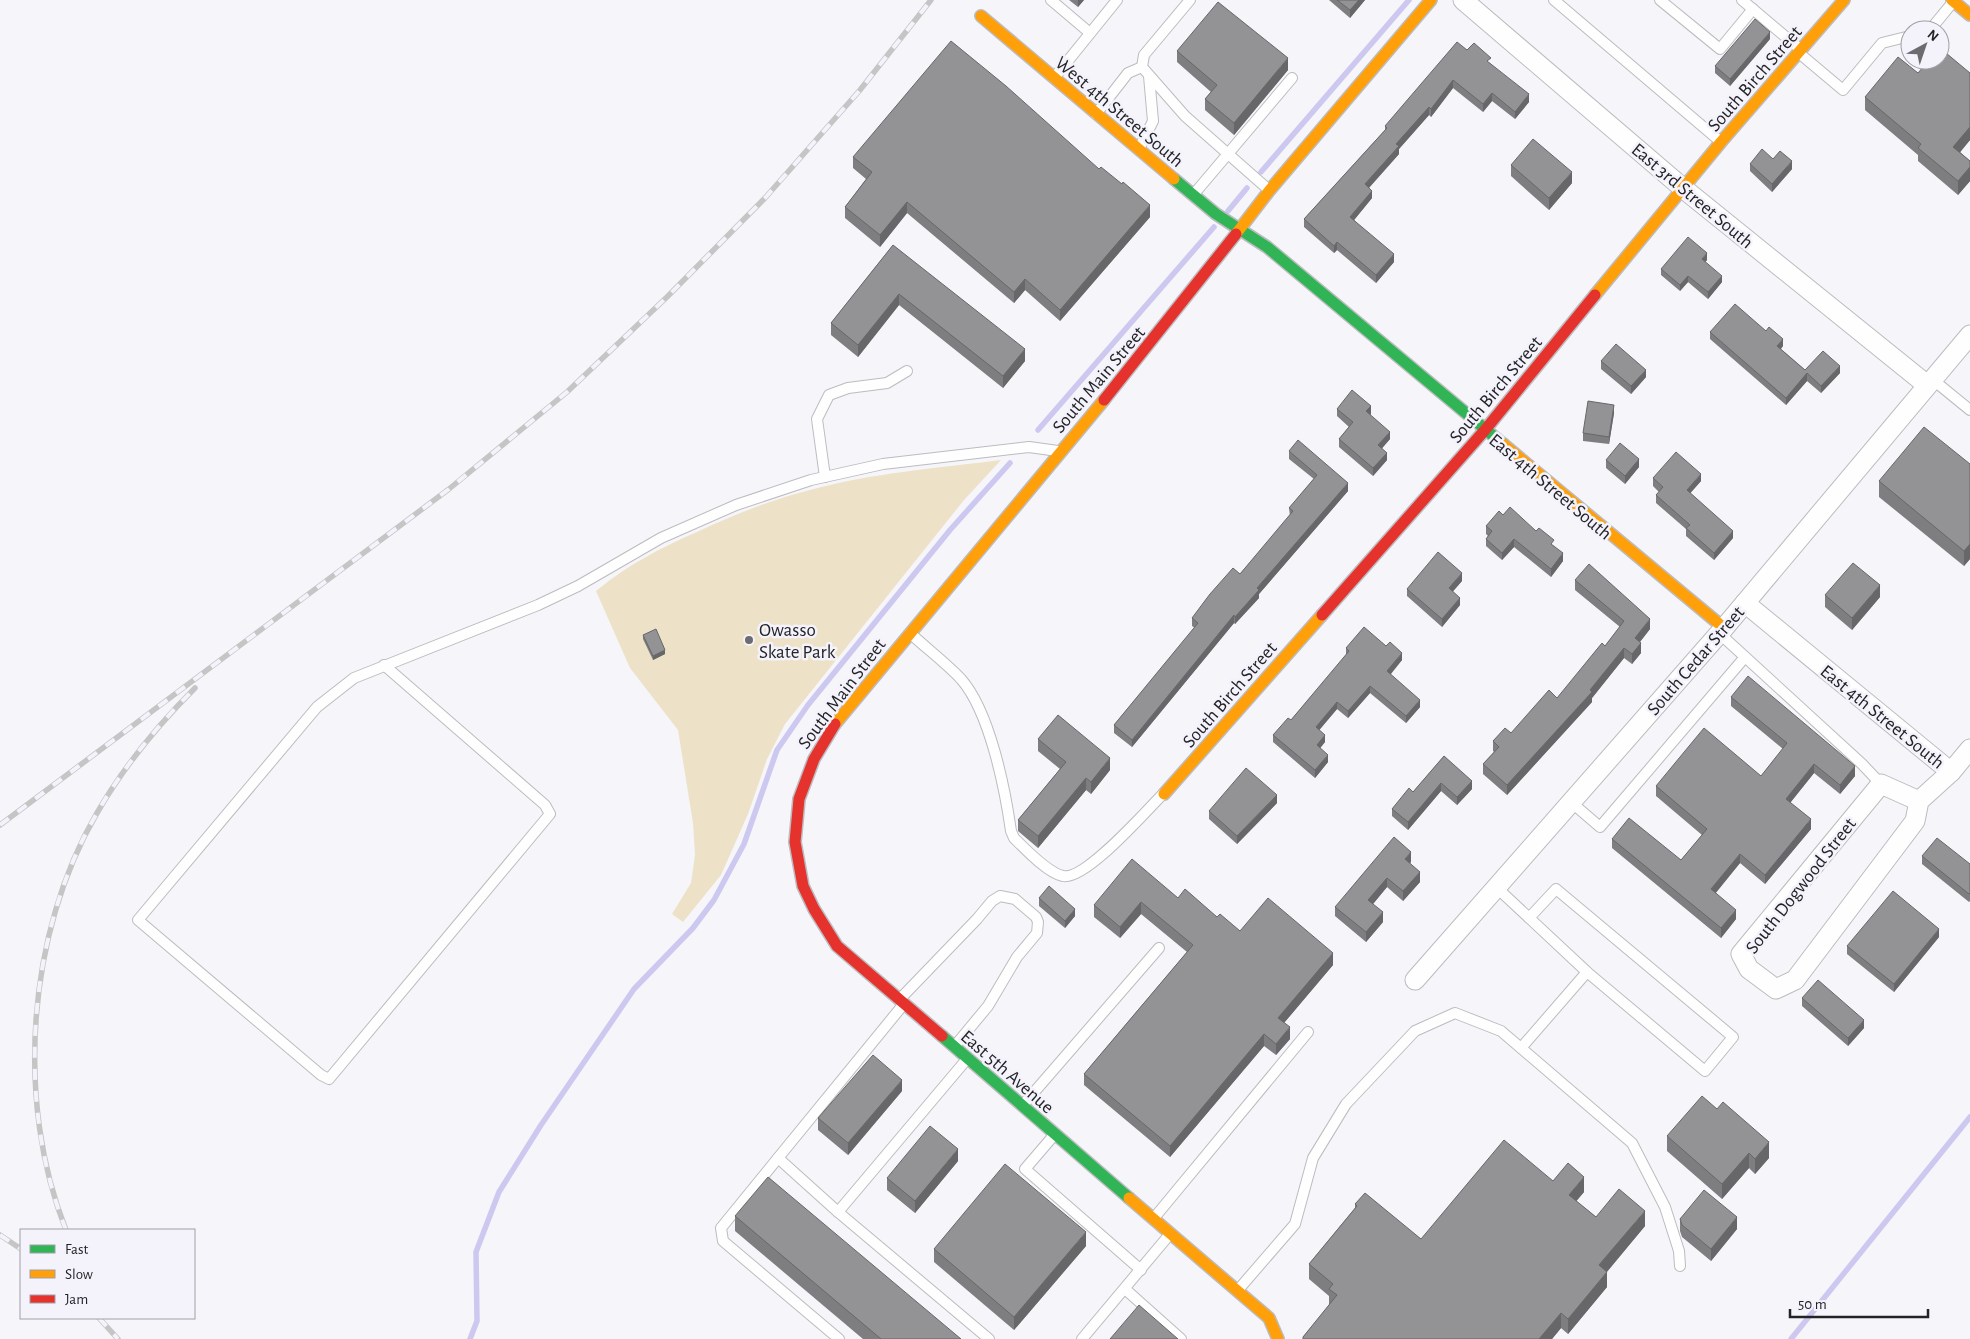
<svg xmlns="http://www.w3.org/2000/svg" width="1970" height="1339" font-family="'Alegreya Sans',sans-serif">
<rect width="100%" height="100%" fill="#f5f5fa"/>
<path fill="#ede2c7" d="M1001 460 964 500 785 724 767 759 748 814 721 875 683 922 672 914 691 883 695 855 693 823 678 730 630 668 596 591C626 566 660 548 697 532 733 515 771 500 810 490 872 473 938 468 1001 460Z"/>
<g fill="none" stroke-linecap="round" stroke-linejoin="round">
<g stroke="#ccc8f0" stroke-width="5.5">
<polyline points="1261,172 1409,0"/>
<polyline points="1228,211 1247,188"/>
<polyline points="1038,430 1214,227"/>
<polyline points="470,1339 477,1321 476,1252 499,1192 541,1125 634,989 693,928 714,900 744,844 777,750 808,705 950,530 1010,463"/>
<polyline points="1791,1339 1970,1117"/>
</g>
<g stroke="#bcbcc0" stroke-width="12">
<g id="lane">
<polyline points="1051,0 1090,33"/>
<polyline points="1190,0 1144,55 1142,67 1185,116 1269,190"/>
<polyline points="1554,0 1721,142"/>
<polyline points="1660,0 1720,49 1753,9"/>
<polyline points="1742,0 1800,49"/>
<polyline points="1930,30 1953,2"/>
<polyline points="1799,53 1843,90 1882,43 1910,36"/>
<polyline points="1054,78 1117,0"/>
<polyline points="1096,114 1128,73 1142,67"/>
<polyline points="1139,149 1153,121 1149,76"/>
<polyline points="1194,194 1292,78"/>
<polyline points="1932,379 1970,410"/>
<polyline points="825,477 817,419 829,395 848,388 887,383 907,371"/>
<path d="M910 633C926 648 946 663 961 679 990 712 1005 789 1011 831L1014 838C1025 849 1048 873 1063 876 1085 881 1146 811 1163 794"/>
<polyline points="1719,633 1862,764 1881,784"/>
<polyline points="384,665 545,805 550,814 329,1079 321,1075 138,920 317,707 354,678 538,605 578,586 661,538 736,505 811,480 883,464 1029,447 1058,451"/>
<polyline points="1571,802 1600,827 1745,657"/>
<polyline points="1496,887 1587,972 1705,1071 1733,1037 1556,889 1529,918"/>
<polyline points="899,1000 977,919 992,901 1000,896 1015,899 1036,917 1038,922 1037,933 1017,957 988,1006 954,1047"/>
<polyline points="1521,1048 1587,972"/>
<polyline points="967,1059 838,1212 989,1339"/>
<polyline points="1023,1105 1159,948"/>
<polyline points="1055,1134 1025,1169 1141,1270"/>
<polyline points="778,1158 721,1228 723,1241 839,1339"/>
<polyline points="838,1212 778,1158 903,1005"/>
<polyline points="1154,1218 1308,1032"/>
<polyline points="1125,1289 1181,1339"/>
<polyline points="1238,1290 1295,1224 1313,1158 1346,1104 1415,1031 1455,1013 1501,1031 1632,1143 1665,1207 1679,1251 1680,1266"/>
<polyline points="1082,1339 1170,1234"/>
</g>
</g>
<g stroke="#bcbcc0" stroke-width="21">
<g id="street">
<polyline points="1463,0 1684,189 1927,385"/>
<polyline points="1745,603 1951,772"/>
<polyline points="1919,801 1881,784 1741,954 1749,969 1776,989 1795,980 1915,821 1919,801 1951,772 1970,749"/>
<polyline points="1415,980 1724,628 1970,335"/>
</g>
</g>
<g stroke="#bcbcc0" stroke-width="14">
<g id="fast">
<polyline points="1174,179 1216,214 1267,247 1503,444"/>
<polyline points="942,1036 1129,1198"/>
</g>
</g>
<g stroke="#bcbcc0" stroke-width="14">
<g id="slow">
<polyline points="1952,0 1970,15"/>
<polyline points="981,16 1174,179"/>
<polyline points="1236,234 1269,191 1431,0"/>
<polyline points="1595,295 1721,142 1844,0"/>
<polyline points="1503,444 1724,628"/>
<polyline points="835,724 1104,400"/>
<polyline points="1164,794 1322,615"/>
<polyline points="1129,1198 1269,1318 1278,1339"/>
</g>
</g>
<g stroke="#bcbcc0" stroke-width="14">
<g id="jam">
<polyline points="1104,400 1236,234"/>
<polyline points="1322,615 1485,430 1595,295"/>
<polyline points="835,724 814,759 799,799 795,842 803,886 814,909 837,946 942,1036"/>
</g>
</g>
<use href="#lane" stroke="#fefefe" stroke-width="10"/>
<use href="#street" stroke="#fefefe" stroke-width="19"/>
<use href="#fast" stroke="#30b455" stroke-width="11"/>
<use href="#slow" stroke="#ff9f0a" stroke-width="11"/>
<use href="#jam" stroke="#e5322d" stroke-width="11"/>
<g stroke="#c5c5c6" stroke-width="5.5">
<g id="rail">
<polyline points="0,825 449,489 567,392 667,297 765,198 860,90 931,0"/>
<path d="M66 1230C15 1102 27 933 97 813 124 766 157 726 195 688"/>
<polyline points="0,1235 21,1249"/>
<polyline points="99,1318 118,1339"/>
</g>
</g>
<use href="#rail" stroke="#f4f3fc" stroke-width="4" stroke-dasharray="11" stroke-linecap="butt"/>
</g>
<g fill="#7e7e81">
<polygon points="1069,0 1084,0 1078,7"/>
<polygon points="1329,0 1365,0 1350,18"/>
<polygon points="1770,39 1730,86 1715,73 1715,66"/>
<polygon points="1467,50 1491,64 1529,102 1515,119 1492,101 1483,112 1453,88 1431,117 1429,115 1399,149 1399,154 1369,188 1372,198 1354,220 1394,262 1376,283 1337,250 1334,253 1304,227 1304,219 1385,130 1385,126"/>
<polygon points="1177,51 1288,70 1234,135 1205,110 1205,99 1211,92 1177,62"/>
<polygon points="1918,73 1970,73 1970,140 1960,152 1970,161 1970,181 1958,195 1918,161 1918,155 1865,110 1865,97"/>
<polygon points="853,157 1150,217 1060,321 1025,290 1014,303 907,213 880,247 845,218 845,207 866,179 853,168"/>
<polygon points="1773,159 1792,169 1772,192 1750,171 1750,164"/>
<polygon points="1511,165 1572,183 1549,210 1511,176"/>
<polygon points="893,245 1025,361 1003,388 899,305 858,357 831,335 831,323"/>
<polygon points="1707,260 1705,262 1722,282 1708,299 1688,282 1680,291 1661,275 1661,269"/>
<polygon points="1710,332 1783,346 1781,349 1805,370 1840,373 1821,393 1807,381 1786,405 1710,339"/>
<polygon points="1601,361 1646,377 1631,394 1601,369"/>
<polygon points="1337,409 1371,414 1370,415 1390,439 1382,448 1387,460 1373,476 1339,447 1339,439 1349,427 1337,416"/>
<polygon points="1614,413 1609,444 1583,441 1583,433"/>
<polygon points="1289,451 1348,491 1259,594 1259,598 1235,624 1234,623 1132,747 1114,733 1114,725 1195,628 1192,626 1192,618 1240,574 1290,516 1289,508 1314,479 1289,459"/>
<polygon points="1606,460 1639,467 1625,484 1606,468"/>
<polygon points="1970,464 1970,559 1964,566 1879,497 1879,481"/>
<polygon points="1653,478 1701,481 1690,493 1733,538 1714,560 1686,536 1686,529 1656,503 1656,495 1659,492 1653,486"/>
<polygon points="1503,515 1554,546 1563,561 1551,577 1514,547 1502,560 1486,546 1486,539 1488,536 1486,534 1486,526"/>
<polygon points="1575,580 1650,629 1640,642 1641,653 1632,664 1624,658 1592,698 1592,702 1507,795 1483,774 1483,764 1494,752 1493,751 1493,741 1511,733 1557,698 1605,646 1620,627 1575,590"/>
<polygon points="1462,581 1453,591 1460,605 1442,627 1407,596 1407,589"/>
<polygon points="1825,595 1880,597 1852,630 1825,607"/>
<polygon points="643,635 665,654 653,660 643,639"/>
<polygon points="1346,648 1402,660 1390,674 1420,707 1406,723 1370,693 1348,718 1337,709 1319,730 1325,742 1320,748 1328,762 1315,778 1273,742 1273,735 1291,720 1346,656"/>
<polygon points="1731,697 1855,776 1840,794 1814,773 1790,803 1811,829 1765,884 1740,863 1715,893 1736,919 1721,938 1612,848 1612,839 1681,860 1702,835 1656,796 1656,786 1761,776 1783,749 1731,706"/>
<polygon points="1038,739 1110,770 1091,794 1086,790 1038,848 1018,831 1018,820 1060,769 1038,751"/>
<polygon points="1444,756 1472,789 1457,805 1441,791 1408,830 1392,816 1392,809 1413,792"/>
<polygon points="1277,803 1237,844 1209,819 1209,811"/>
<polygon points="1922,856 1970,864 1970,901 1969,902 1922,864"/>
<polygon points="1411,862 1410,863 1420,882 1403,901 1387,887 1373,904 1383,922 1366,942 1335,916 1335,907"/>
<polygon points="1039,898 1075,916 1065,928 1039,906"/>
<polygon points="1178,898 1217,917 1240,931 1333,965 1284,1023 1290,1039 1276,1055 1264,1046 1170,1157 1084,1085 1084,1074 1187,952 1141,914 1120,938 1094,917 1094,905"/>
<polygon points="1939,937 1894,992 1847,954 1847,946"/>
<polygon points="1802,998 1864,1028 1848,1046 1802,1006"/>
<polygon points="902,1091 848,1155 818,1130 818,1118"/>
<polygon points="1717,1109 1769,1158 1755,1174 1749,1168 1722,1199 1667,1151 1667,1136"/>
<polygon points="958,1161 915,1213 887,1190 887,1178"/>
<polygon points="1553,1181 1584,1192 1576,1201 1596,1217 1645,1226 1607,1272 1607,1287 1568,1334 1561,1328 1552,1339 1303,1339 1303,1337 1330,1304 1329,1304 1329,1296 1309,1279 1309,1264 1355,1208 1355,1204 1421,1239"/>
<polygon points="735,1216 961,1339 863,1339 735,1231"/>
<polygon points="1680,1219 1737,1229 1711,1261 1682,1237 1680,1231"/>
<polygon points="1086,1246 1014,1330 934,1262 934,1249"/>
</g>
<g fill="#676769">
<polygon points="1078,0 1084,0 1078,7"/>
<polygon points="1359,0 1365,0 1350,18 1350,10"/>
<polygon points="1770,32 1770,39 1730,86 1730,79"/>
<polygon points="1288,58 1288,70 1234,135 1234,123"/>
<polygon points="1453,80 1453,88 1431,117 1431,109"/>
<polygon points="1492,93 1492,101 1483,112 1483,104"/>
<polygon points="1529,94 1529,102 1515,119 1515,112"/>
<polygon points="1429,107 1429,115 1399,149 1399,154 1365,192 1365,184 1396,144"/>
<polygon points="1970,127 1970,140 1953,161 1953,147"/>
<polygon points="1792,161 1792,169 1772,192 1772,184"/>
<polygon points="1970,167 1970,181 1958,195 1958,181"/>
<polygon points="1572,172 1572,183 1549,210 1549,198"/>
<polygon points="1372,191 1372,198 1350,225 1350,217"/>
<polygon points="907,202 907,213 880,247 880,235"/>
<polygon points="1150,205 1150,217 1060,321 1060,310"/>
<polygon points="1337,242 1337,250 1334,253 1334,246"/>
<polygon points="1707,253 1707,260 1702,266 1702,259"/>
<polygon points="1394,254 1394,262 1376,283 1376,275"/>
<polygon points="1688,276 1688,282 1680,291 1680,285"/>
<polygon points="1722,276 1722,282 1708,299 1708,292"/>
<polygon points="1025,279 1025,290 1014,303 1014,292"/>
<polygon points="899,294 899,305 858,357 858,345"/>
<polygon points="1783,339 1783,346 1777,353 1777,346"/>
<polygon points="1025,349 1025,361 1003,388 1003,376"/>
<polygon points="1840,366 1840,373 1821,393 1821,386"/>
<polygon points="1646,370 1646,377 1631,394 1631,386"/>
<polygon points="1807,373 1807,381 1786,405 1786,398"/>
<polygon points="1614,405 1614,413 1609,444 1609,437"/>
<polygon points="1371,406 1371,414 1366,419 1366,411"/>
<polygon points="1390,432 1390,439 1378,453 1378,445"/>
<polygon points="1387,453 1387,460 1373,476 1373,468"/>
<polygon points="1639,459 1639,467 1625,484 1625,476"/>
<polygon points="1701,474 1701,481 1687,497 1687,490"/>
<polygon points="1348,483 1348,491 1259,594 1259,598 1235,624 1235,617 1257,588"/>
<polygon points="1733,531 1733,538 1714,560 1714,553"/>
<polygon points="1514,539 1514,547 1502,560 1502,553"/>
<polygon points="1970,544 1970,559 1964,566 1964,551"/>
<polygon points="1563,553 1563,561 1551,577 1551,569"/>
<polygon points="1462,573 1462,581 1449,596 1449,588"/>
<polygon points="1880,585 1880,597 1852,630 1852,618"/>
<polygon points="1460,598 1460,605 1442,627 1442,619"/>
<polygon points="1234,615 1234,623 1132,747 1132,740"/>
<polygon points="1650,619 1650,629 1635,648 1635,638"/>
<polygon points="1641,643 1641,653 1632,664 1632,654"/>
<polygon points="1624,648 1624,658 1592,698 1592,702 1507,795 1507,785 1590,690"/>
<polygon points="665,650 665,654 653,660 653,656"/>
<polygon points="1402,653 1402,660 1387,679 1387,671"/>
<polygon points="1370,686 1370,693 1348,718 1348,711"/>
<polygon points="1420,700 1420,707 1406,723 1406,716"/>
<polygon points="1337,702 1337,709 1316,734 1316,727"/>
<polygon points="1325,735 1325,742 1317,752 1317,745"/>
<polygon points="1328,755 1328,762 1315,778 1315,770"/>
<polygon points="1110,758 1110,770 1091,794 1091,782"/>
<polygon points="1814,764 1814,773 1786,808 1786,799"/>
<polygon points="1855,766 1855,776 1840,794 1840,785"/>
<polygon points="1086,778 1086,790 1038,848 1038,836"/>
<polygon points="1472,781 1472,789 1457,805 1457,797"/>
<polygon points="1441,783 1441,791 1408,830 1408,822"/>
<polygon points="1277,795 1277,803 1237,844 1237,836"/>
<polygon points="1811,819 1811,829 1765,884 1765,875"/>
<polygon points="1411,852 1411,862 1405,869 1405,859"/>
<polygon points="1740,854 1740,863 1711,899 1711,889"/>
<polygon points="1420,872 1420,882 1403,901 1403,891"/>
<polygon points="1387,878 1387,887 1368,910 1368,900"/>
<polygon points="1141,902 1141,914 1120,938 1120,927"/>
<polygon points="1075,909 1075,916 1065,928 1065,921"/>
<polygon points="1736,910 1736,919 1721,938 1721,928"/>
<polygon points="1383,912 1383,922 1366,942 1366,932"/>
<polygon points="1939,929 1939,937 1894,992 1894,984"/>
<polygon points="1333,953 1333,965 1278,1030 1278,1018"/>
<polygon points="1864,1020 1864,1028 1848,1046 1848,1038"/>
<polygon points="1290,1027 1290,1039 1276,1055 1276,1044"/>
<polygon points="1264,1034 1264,1046 1170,1157 1170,1146"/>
<polygon points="902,1080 902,1091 848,1155 848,1143"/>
<polygon points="1769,1142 1769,1158 1755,1174 1755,1159"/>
<polygon points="958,1149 958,1161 915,1213 915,1201"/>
<polygon points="1749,1153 1749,1168 1722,1199 1722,1184"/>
<polygon points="1584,1177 1584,1192 1569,1210 1569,1195"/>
<polygon points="1645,1211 1645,1226 1599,1281 1599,1265"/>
<polygon points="1737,1217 1737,1229 1711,1261 1711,1249"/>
<polygon points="1086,1232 1086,1246 1014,1330 1014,1317"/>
<polygon points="1607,1272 1607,1287 1568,1334 1568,1319"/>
<polygon points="1561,1313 1561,1328 1552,1339 1539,1339"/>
</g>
<g fill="#939396" stroke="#676769">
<polygon points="1337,0 1359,0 1350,10"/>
<polygon points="1218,2 1288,58 1234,123 1205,99 1217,85 1177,51"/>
<polygon points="1755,19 1770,32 1730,79 1715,66"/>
<polygon points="951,41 1006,86 1099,169 1101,167 1122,184 1123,182 1150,205 1060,310 1025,279 1014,292 907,202 880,235 845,207 872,172 853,157"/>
<polygon points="1457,42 1467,50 1474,43 1491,58 1487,61 1529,94 1515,112 1492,93 1483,104 1453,80 1431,109 1429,107 1396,144 1399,146 1365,184 1372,191 1350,217 1394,254 1376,275 1337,242 1334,246 1304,219 1387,128 1385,126"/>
<polygon points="1940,48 1970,73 1970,127 1953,147 1970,161 1970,167 1958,181 1918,148 1921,144 1865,97 1898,57 1918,73 1929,60 1940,60"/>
<polygon points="1533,139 1572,172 1549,198 1511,165"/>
<polygon points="1762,149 1773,159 1780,151 1792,161 1772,184 1750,164"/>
<polygon points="1688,237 1707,253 1702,259 1722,276 1708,292 1688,276 1680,285 1661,269"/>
<polygon points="893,245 1025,349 1003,376 899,294 858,345 831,323"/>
<polygon points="1735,304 1766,331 1769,327 1783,339 1777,346 1805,370 1823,351 1840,366 1821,386 1807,373 1786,398 1710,332"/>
<polygon points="1616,344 1646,370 1631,386 1601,361"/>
<polygon points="1352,390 1371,406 1366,411 1390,432 1378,445 1387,453 1373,468 1339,439 1353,422 1337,409"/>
<polygon points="1588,401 1614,405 1609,437 1583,433"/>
<polygon points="1924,427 1970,464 1970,544 1964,551 1879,481"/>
<polygon points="1298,440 1348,483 1257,588 1259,590 1235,617 1234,615 1132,740 1114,725 1198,623 1192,618 1210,594 1233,568 1240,574 1293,511 1289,508 1317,475 1289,451"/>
<polygon points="1620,443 1639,459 1625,476 1606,460"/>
<polygon points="1676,452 1701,474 1687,490 1733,531 1714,553 1686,528 1690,525 1656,495 1663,487 1653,478"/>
<polygon points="1510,507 1536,531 1539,528 1554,540 1551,544 1563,553 1551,569 1514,539 1502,553 1486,539 1492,531 1486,526 1499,511 1503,515"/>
<polygon points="1438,552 1462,573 1449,588 1460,598 1442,619 1407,589"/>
<polygon points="1853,563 1880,585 1852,618 1825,595"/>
<polygon points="1589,564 1650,619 1635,638 1641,643 1632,654 1624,648 1590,690 1592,692 1507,785 1483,764 1499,747 1493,741 1505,728 1511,733 1549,690 1557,698 1602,643 1605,646 1624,621 1575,580"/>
<polygon points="1364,627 1386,646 1390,642 1402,653 1387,671 1420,700 1406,716 1370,686 1348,711 1337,702 1316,727 1325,735 1317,745 1328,755 1315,770 1273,735 1288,718 1291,720 1349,651 1346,648"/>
<polygon points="656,629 665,650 653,656 643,635"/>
<polygon points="1748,676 1855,766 1840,785 1814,764 1786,799 1811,819 1765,875 1740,854 1711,889 1736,910 1721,928 1612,839 1629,818 1681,860 1707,829 1656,786 1704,728 1761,776 1787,743 1731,697"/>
<polygon points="1058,715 1110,758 1091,782 1086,778 1038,836 1018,820 1066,762 1038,739"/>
<polygon points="1444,756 1472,781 1457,797 1441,783 1408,822 1392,809 1409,788 1413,792"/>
<polygon points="1246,768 1277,795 1237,836 1209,811"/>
<polygon points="1394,837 1411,852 1405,859 1420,872 1403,891 1387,878 1368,900 1383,912 1366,932 1335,907"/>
<polygon points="1937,838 1970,864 1970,893 1969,894 1922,856"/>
<polygon points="1132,859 1178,898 1185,889 1217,917 1220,914 1240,931 1268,898 1333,953 1278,1018 1290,1027 1276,1044 1264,1034 1170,1146 1084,1074 1193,945 1141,902 1120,927 1094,905"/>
<polygon points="1049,886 1075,909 1065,921 1039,898"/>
<polygon points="1893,891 1939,929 1894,984 1847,946"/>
<polygon points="1818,980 1864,1020 1848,1038 1802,998"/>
<polygon points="873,1055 902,1080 848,1143 818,1118"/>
<polygon points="1702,1096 1717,1109 1723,1102 1769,1142 1755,1159 1749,1153 1722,1184 1667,1136"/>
<polygon points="930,1126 958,1149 915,1201 887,1178"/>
<polygon points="1504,1140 1553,1181 1568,1163 1584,1177 1569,1195 1596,1217 1619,1189 1645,1211 1599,1265 1607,1272 1568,1319 1561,1313 1539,1339 1303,1339 1303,1337 1337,1295 1329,1289 1333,1284 1309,1264 1357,1206 1355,1204 1365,1193 1421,1239"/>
<polygon points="1005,1164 1086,1232 1014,1317 934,1249"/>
<polygon points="768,1177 961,1339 881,1339 735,1216"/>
<polygon points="1704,1190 1737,1217 1711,1249 1682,1225 1680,1219"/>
<polygon points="1139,1305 1178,1339 1110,1339"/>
</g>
<circle fill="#6c6c70" stroke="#f4f3fc" stroke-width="2" cx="749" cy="640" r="5"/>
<g text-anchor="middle" stroke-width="5" stroke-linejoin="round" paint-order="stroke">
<g font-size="19" fill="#232326" stroke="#f4f3fc">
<text transform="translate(1754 78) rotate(-49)" y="7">South Birch Street</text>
<text transform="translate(1120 111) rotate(40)" y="7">West 4th Street South</text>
<text transform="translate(1693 195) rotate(40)" y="7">East 3rd Street South</text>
<text transform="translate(1098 379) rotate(-50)" y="7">South Main Street</text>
<text transform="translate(1495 389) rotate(-50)" y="7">South Birch Street</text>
<text transform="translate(1551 486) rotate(40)" y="7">East 4th Street South</text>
<text transform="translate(1695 660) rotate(-49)" y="7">South Cedar Street</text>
<text transform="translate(841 693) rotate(-53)" y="7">South Main Street</text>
<text transform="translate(1229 694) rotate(-49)" y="7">South Birch Street</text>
<text transform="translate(1883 716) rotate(39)" y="7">East 4th Street South</text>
<text transform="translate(1800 885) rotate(-52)" y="7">South Dogwood Street</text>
<text transform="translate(1008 1071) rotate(41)" y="7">East 5th Avenue</text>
</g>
<g font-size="19" fill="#232326" stroke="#f4f3fc" text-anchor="start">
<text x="759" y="636">Owasso<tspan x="759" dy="22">Skate Park</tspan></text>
</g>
</g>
<rect x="20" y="1229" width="175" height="90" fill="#f4f3fc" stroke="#a0a0a6"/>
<rect x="30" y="1245" width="25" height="8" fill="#30b455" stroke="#a0a0a6"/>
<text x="65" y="1254" font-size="15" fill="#232326">Fast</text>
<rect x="30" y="1270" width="25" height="8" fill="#ff9f0a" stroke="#a0a0a6"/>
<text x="65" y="1279" font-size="15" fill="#232326">Slow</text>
<rect x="30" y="1295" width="25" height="8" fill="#e5322d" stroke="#a0a0a6"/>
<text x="65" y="1304" font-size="15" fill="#232326">Jam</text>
<g transform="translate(1925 45) rotate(40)"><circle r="24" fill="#f4f3fc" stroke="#a0a0a6"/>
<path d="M0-4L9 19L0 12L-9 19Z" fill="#6c6c70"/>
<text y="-8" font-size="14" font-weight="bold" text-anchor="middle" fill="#232326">N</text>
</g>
<path d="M1790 1309v8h138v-8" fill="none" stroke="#232326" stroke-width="2.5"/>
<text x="1798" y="1309" font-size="15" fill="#232326" stroke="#f4f3fc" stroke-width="4" paint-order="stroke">50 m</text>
</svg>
